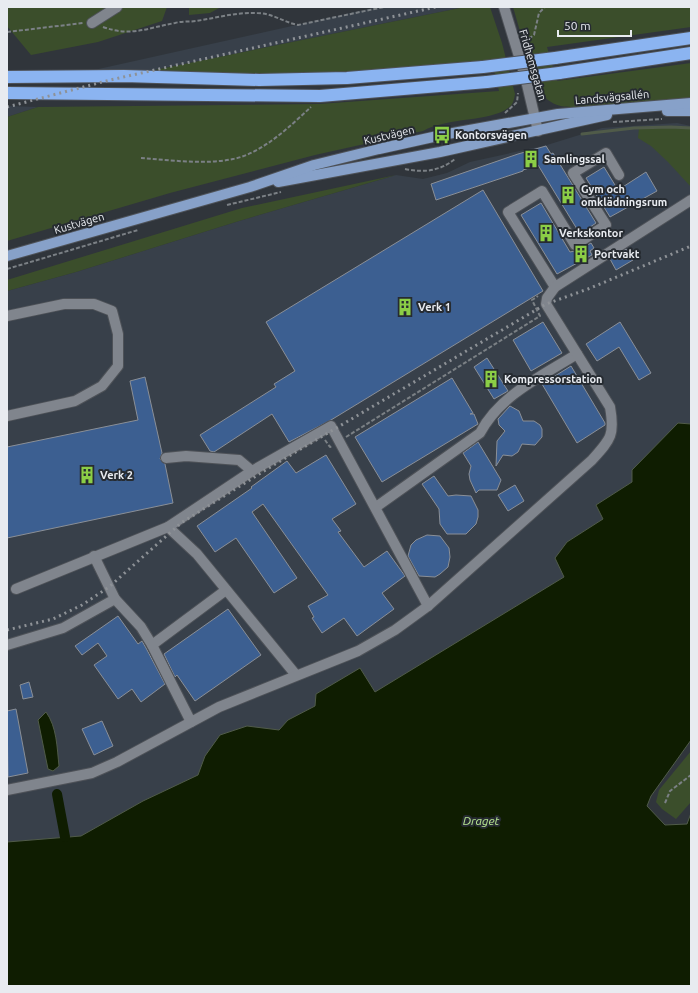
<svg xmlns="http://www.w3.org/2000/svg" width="698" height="993" font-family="Ubuntu,sans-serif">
<rect width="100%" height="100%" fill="#30353b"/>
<g fill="#38404a">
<polygon points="377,7 465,7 145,72 94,70"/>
<polygon points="7,106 38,107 7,117"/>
<polygon points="677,123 691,126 691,424 678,423 632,482 596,505 603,519 567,542 565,577 375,693 360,668 315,706 288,720 279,730 247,726 205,756 198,775 143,801 81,836 7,842 7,291 76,272 239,221 396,175 423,179 447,173 470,162 547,145 602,128"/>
</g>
<g fill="#3b4e2b">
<polygon points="7,7 167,7 162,21 98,42 31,55 7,26"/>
<polygon points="189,7 221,7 210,13 189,15"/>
<path d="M465 7H490L502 43 515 94C514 100 513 105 508 108 490 122 448 117 423 131L315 155 170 193 7 241V117L38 107 319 104 499 91 492 62 343 73 259 75 145 72Z"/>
<path d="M513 7H691V27L547 47 557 81 691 63V99L579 107C557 108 549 104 536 87Z"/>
<polygon points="691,127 691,187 668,162 651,146 638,138 639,128"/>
<polygon points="396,175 239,221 76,272 7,291 7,280 242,208"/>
<polygon points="691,751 691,802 676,819 662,809 656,802 659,790"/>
</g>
<g fill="#0f1d01" stroke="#505b49">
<polygon points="678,423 691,424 691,740 651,796 647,806 665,825 687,824 691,813 691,986 7,986 7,842 81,836 143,801 198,775 205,756 220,735 247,726 279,730 288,720 315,706 316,694 360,668 375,692 564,577 555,558 567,542 603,519 596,505 632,482 632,470"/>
<path d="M46 712C57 727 57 748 59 766L53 771 48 769 38 720Z"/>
</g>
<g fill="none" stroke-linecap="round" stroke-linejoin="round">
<polyline stroke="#505b49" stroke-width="3" points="582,134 634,128 671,127 691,128"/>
<polyline stroke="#0f1d01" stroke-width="10" points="57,794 65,837"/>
</g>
<g fill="#3c5f91" stroke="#8a8f97">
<polygon points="546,146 551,154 553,153 596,223 580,234 538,165 523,170 523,171 436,200 431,184 518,154"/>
<polygon points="604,167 618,190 646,172 657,191 610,217 586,178"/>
<polygon points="483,190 543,291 331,420 289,442 272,414 214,452 210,451 200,435 276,387 274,384 295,371 266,322"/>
<polygon points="541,203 570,252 579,250 591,243 594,248 590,251 592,255 557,274 521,215"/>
<polygon points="626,249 633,260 616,270 610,259"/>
<polygon points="543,322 562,353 531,371 513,340"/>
<polygon points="620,322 651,373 639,380 619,347 597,361 586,344"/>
<polygon points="487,358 508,391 494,399 474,367"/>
<polygon points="571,366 605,423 605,425 577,443 542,384"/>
<polygon points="145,377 162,453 160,459 165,464 173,503 7,538 7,447 138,420 130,381"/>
<polygon points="452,378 473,413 470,414 474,414 478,424 382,482 355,437"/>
<polygon points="510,406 519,411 523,421 534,421 540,425 542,429 542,437 535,445 522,444 518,452 512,456 503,455 496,466 497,441 505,431 499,425 498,419"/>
<polygon points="478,442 501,480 497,490 479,490 476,493 470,480 469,474 471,466 463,453"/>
<polygon points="326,455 356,504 332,519 341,531 338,532 364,567 387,551 405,576 382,593 394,609 357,636 344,618 322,633 312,618 314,617 308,606 328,595 263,504 252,512 297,578 274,593 236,538 215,552 197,526 252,488 251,487 287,461 296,473"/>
<polygon points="434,476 448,496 456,495 471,496 478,510 478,517 476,524 466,534 447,534 440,524 439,509 422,484"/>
<polygon points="515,485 524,501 508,511 498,495"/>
<polygon points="427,535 440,536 449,548 450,557 448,567 440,574 435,577 419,576 408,556 411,545 416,540"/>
<polygon points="228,609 261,655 195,701 177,675 175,677 164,654"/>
<polygon points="118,616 138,644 142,641 146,648 165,684 141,702 132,689 118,699 94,665 107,656 98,643 82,655 75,646"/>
<polygon points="29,682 33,697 23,699 20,685"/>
<polygon points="16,709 28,773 8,777 7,711"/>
<polygon points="102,721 113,746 94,755 82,729"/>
</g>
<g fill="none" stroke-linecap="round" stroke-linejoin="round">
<g stroke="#4e5258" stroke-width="12">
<g id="minor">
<polyline points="504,7 525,76 538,131"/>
<polyline points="92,23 117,7"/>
<polyline points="555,287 508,212 542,191 575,245 606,225 573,173 606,153 619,175"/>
<polyline points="7,316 64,304 94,304 112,311 118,334 118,366 102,386 75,401 7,416"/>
<polyline points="166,458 186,456 239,460 252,471"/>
<path d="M376 507 480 433C500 395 542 376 577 354"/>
<polyline points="168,527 197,554 296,675"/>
<polyline points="16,589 168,527 252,471 331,426 428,606"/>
<polyline points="115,599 141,627 152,645 191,722"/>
<polyline points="7,645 63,628 115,599 94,556"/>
<polyline points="152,645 226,590"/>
<path d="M7 790 92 773 117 762 219 707 358 651 395 630 428 606 592 460C611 439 615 435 610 407L546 304 547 298 555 287 691 200"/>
</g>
</g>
<g stroke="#4e5258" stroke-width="12">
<g id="major">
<polyline points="667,111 691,111"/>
<polyline points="278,182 440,152 607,115"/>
<polyline points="7,256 250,187 314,165 379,149 442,135 558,114 691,103"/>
</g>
</g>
<g stroke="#4e5258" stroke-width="14">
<g id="highway">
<polyline points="555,58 691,38"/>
<polyline points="559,73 691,53"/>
<polyline points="7,77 124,76 259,80 347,78 483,67"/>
<polyline points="7,93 320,96 487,82"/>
</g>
</g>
<g stroke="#7b8085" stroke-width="2" stroke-dasharray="4 2" stroke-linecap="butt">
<path d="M103 27C131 37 147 28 175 23 182 21 189 22 196 21 216 18 236 12 257 13 272 13 283 22 298 25L384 7"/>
<polyline points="7,32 83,23"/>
<polyline points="524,42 534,35 539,13 545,7"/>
<polyline points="505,113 517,102 518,93"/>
<polyline points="613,122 662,119"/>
<path d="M141 158C171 160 204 165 233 159 263 153 290 126 311 107"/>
<path d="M405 169C424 173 440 171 455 159"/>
<polyline points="227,205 281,192"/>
<polyline points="7,269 138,230"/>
<polyline points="346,437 540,316 532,300 538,296"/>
<polyline points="325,440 330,447 332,446"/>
<polyline points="665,803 670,791 691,775"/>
</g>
<use href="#minor" stroke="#80858d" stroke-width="10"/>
<use href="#major" stroke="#87a1c9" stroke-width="10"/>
<use href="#highway" stroke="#8bb4f1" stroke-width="12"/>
<g stroke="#8e9297" stroke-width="3" stroke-dasharray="2 4" stroke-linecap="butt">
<polyline points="7,107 110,80 436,7"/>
<polyline points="7,630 53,619 82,605 109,587 181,523 272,466 546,304 588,289 691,246"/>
</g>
<g stroke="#4e5258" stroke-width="14" stroke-linecap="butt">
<g id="highway-bridge">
<polyline points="483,67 555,58"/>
<polyline points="487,82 559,73"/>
</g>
</g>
<use href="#highway-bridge" stroke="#8bb4f1" stroke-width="12"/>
</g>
<defs>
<g id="bus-bare" transform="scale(1.38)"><path d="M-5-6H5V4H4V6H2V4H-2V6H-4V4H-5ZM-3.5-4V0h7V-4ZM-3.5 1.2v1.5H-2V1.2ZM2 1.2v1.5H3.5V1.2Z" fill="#8bce46" stroke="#262b31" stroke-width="2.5" paint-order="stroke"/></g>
<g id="building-bare" transform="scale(1.38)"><path d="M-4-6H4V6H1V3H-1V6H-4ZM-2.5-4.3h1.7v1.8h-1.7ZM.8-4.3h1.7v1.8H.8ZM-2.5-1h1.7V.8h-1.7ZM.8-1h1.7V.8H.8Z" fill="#8bce46" stroke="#262b31" stroke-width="2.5" paint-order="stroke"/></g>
</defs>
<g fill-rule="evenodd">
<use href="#bus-bare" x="442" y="135"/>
<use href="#building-bare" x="531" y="159"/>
<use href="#building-bare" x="568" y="195"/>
<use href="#building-bare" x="546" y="233"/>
<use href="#building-bare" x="581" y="254"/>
<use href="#building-bare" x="405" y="307"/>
<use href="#building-bare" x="491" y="379"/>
<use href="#building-bare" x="87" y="475"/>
</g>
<g text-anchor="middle" stroke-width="4" stroke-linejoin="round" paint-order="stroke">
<g font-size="11" fill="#e8ebf0" stroke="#262b31">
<text transform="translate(533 65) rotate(74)" y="4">Fridhemsgatan</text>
<text transform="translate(612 97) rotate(-5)" y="4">Landsvägsallén</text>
<text transform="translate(389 135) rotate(-13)" y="4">Kustvägen</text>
<text transform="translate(79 223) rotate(-16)" y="4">Kustvägen</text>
</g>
<g font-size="11" font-weight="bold" fill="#e8ebf0" stroke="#262b31" text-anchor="start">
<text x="455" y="139">Kontorsvägen</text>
<text x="544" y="163">Samlingssal</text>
<text x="581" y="193">Gym och<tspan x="581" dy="13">omklädningsrum</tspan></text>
<text x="559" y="237">Verkskontor</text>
<text x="594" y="258">Portvakt</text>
<text x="418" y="311">Verk 1</text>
<text x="504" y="383">Kompressorstation</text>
<text x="100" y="479">Verk 2</text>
</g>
<g font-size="12" font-style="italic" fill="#b8e692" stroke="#262b31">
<text x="481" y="825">Draget</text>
</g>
</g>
<rect width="698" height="993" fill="none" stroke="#e8ebf0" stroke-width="16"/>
<path d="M558 30v6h73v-6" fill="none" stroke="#e8ebf0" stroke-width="2"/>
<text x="564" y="30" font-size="12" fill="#e8ebf0" stroke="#262b31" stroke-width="3" paint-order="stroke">50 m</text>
</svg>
